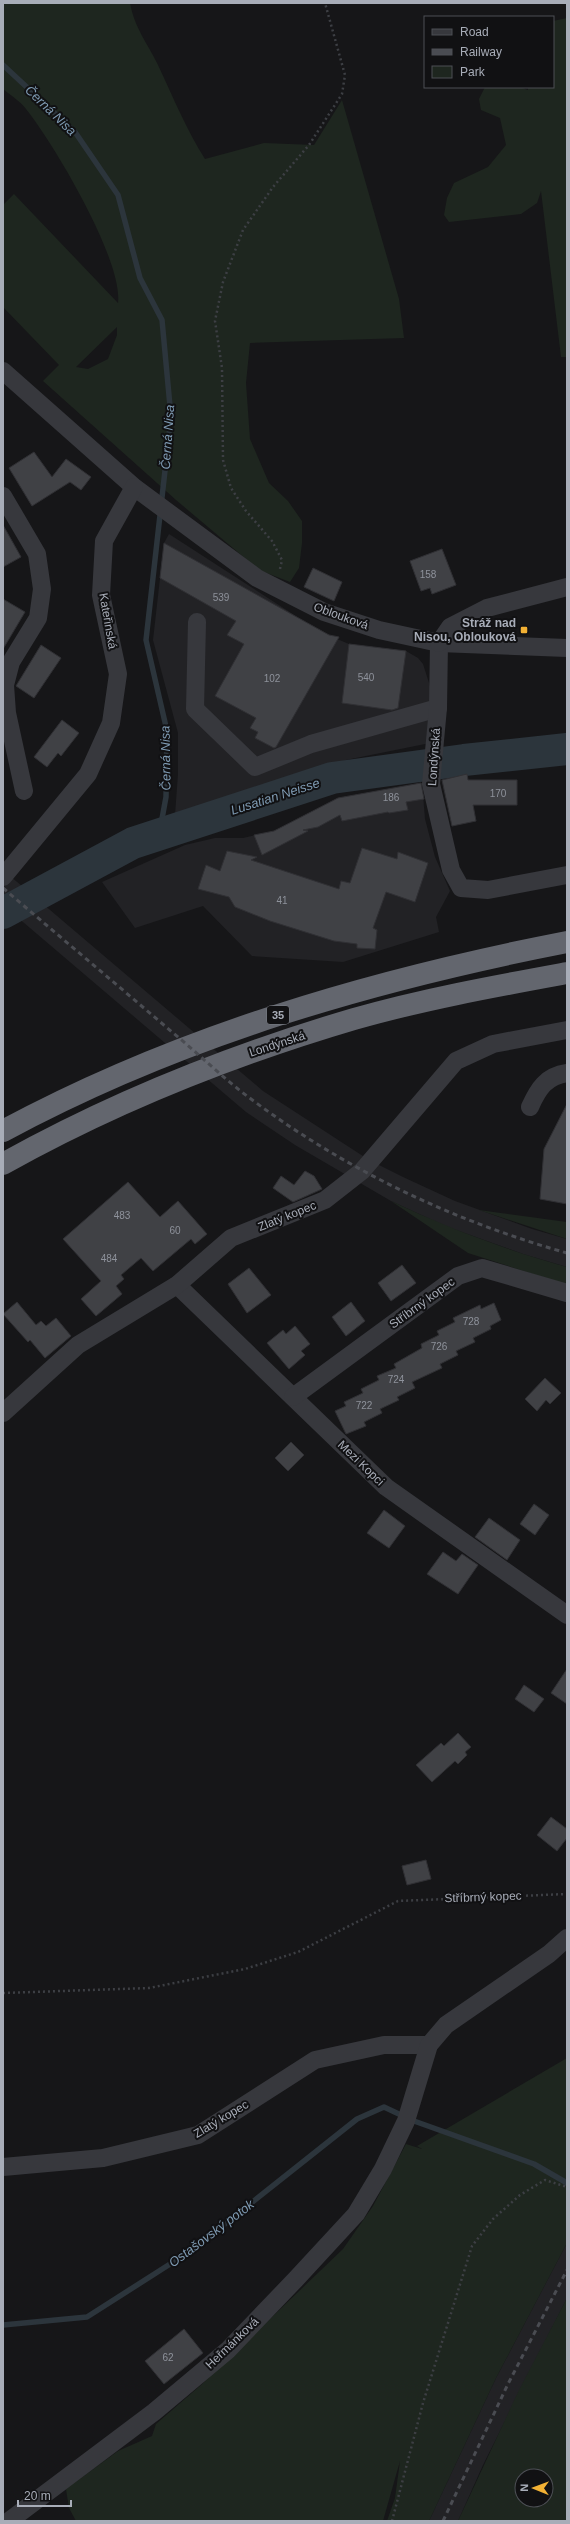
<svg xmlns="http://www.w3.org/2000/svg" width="570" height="2524" font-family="Arial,sans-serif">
<rect width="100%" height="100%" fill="#161618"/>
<g fill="#222225">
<polygon points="169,534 302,620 337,639 349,644 406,651 418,658 423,664 430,686 430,743 346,760 259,793 175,815 178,774 178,733 153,640 164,543"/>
<polygon points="422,783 425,819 435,857 450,891 436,917 439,932 343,962 252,956 203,906 135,928 102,882 185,845 215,838 243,838 274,831 338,798"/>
<polygon points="3,870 263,1091 369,1160 403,1177 455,1201 532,1229 567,1239 567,1267 523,1254 445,1226 391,1201 295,1145 246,1112 3,905"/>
<polygon points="567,2243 567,2298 483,2465 458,2521 429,2521 496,2378"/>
</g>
<g fill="#1e261f" fill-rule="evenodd">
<path d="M3 3H130C135 29 147 42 158 65 173 97 186 129 205 159L264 143 314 145 342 100 399 299 404 338 250 343 246 383 250 439 269 483 288 501 302 521V543L299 568 290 582 259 570 176 500 43 381 59 365 3 307V205L14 194 118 303C123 260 54 144 26 109 20 101 10 95 3 89ZM117 327V335L108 359 88 369 76 367Z"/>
<polygon points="567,18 567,357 561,357 541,191 537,203 521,214 449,222 444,215 447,198 454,183 488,167 506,145 500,118 481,110 479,99 485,87 520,87 528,90 528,87 553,87 553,21"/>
<path d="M391 1201C448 1228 506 1250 567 1267V1285L468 1253Z"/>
<polygon points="479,1210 567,1222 567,1239"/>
<polygon points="567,2058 567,2243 496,2378 429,2521 387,2521 395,2498 400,2461 383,2521 76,2521 69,2508 66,2489 118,2451 152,2436 156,2424 201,2385 343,2249 373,2206 406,2144 422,2149 417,2146"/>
<path d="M567 2298V2521H458L519 2390ZM522 2476H546V2500H522Z"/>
</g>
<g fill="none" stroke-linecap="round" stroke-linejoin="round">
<g stroke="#2c353c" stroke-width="5.5">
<polyline points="3,65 75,132 118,195 140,278 162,320 171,417 146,640 167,731 166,797 159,835"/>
<polyline points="414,2121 534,2164 567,2183"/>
<polyline points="3,2325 87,2317 192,2250 357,2119 384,2107 401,2115"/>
</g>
<polyline stroke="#2c353c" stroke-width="32" points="3,913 133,843 332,778 464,760 567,749"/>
</g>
<g fill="#404145" stroke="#303034">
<polygon points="34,452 52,477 66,459 91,477 81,490 70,482 32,506 9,468"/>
<polygon points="3,525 21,557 3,567"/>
<polygon points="164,543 329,635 339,637 276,747 274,748 255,738 258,732 250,728 256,718 215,696 244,644 227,635 236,621 160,578"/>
<polygon points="442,549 456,585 432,594 430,588 421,591 410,561"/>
<polygon points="313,568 342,582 334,601 304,587"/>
<polygon points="3,599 25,612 3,649"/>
<polygon points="349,644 406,651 398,708 392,710 342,703"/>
<polygon points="41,645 61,658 34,698 16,686"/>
<polygon points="62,720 79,733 61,756 58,753 47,767 34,757"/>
<polygon points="467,774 468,780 517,780 517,805 473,805 476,821 452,826 442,780"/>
<polygon points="421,783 424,799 406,802 408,810 389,813 388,812 342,821 340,815 318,827 303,830 308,831 262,855 254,835 274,831 338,798"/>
<polygon points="362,848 397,859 398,852 428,863 415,902 386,892 373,928 377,930 375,949 357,948 357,944 334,941 270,921 235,907 229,897 198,889 206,865 220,871 227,851 257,857 251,860 339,889 341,881 350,883"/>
<polygon points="567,1104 567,1204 540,1199 544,1149"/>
<polygon points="305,1171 314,1176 322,1189 293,1202 273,1188 281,1176 294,1185"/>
<polygon points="128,1182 160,1217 178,1201 207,1234 195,1244 191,1239 153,1271 141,1258 121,1275 124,1279 116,1286 122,1294 96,1316 81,1299 101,1281 63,1239"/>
<polygon points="402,1265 416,1283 391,1301 378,1283"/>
<polygon points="249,1268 271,1295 247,1313 228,1284"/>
<polygon points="17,1302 36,1325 41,1321 46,1326 56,1318 71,1336 45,1358 30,1340 28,1342 3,1314"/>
<polygon points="351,1302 365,1321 346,1336 332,1317"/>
<polygon points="494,1303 501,1320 490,1326 491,1329 473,1338 475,1342 456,1351 458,1355 440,1364 442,1368 412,1382 415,1388 397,1397 399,1400 380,1409 382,1413 364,1422 366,1426 346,1434 335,1411 346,1406 344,1402 363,1393 361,1389 379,1380 377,1376 396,1368 394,1364 422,1348 421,1344 439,1335 437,1331 455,1322 453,1318 480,1305 481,1309"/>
<polygon points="295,1326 310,1344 301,1351 305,1355 289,1369 267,1343 283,1330 286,1334"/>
<polygon points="545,1378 561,1393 550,1404 546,1400 537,1411 525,1399"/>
<polygon points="291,1442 304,1455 288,1471 275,1458"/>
<polygon points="534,1504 549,1515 535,1535 520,1524"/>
<polygon points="384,1510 405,1526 389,1548 367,1533"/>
<polygon points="489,1518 520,1540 507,1560 475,1537"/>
<polygon points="443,1552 456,1561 462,1554 478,1565 458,1594 427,1574"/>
<polygon points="567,1669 567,1704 551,1693"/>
<polygon points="524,1685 544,1699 534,1712 515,1699"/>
<polygon points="458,1733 471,1747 465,1752 467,1755 458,1764 455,1761 432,1782 416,1765 441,1743 444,1746"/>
<polygon points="551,1817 567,1829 567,1838 557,1851 537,1835"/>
<polygon points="426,1860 431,1879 407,1885 402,1866"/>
<polygon points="184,2329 203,2353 164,2384 145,2361"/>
</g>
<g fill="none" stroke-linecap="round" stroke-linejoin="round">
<g stroke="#3d3f44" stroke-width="2.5" stroke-dasharray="2 3" stroke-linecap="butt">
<polyline points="280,569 282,560 272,541 246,511 231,488 223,460 222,368 215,321 223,282 243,230 273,187 309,145 342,94 345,75 325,3"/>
<polyline points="3,1993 149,1988 245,1969 298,1952 398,1901 567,1894"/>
<polyline points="392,2521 423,2403 472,2246 493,2219 520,2195 545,2180 567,2187"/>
</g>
<g stroke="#37383d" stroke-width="18">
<polyline points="3,371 134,487 257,578 324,612 379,630 439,643 567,648"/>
<polyline points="3,496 37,554 42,589 38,618 11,662 5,685 7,713 24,791"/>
<polyline points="197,622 195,709 255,767 311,744 438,708"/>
<polyline points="439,643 438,708 431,784 451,870 461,888 488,890 567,875"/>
<polyline points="439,643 450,627 487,608 567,587"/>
<polyline points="3,877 88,774 111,723 118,674 101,595 104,541 134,487"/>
<path d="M530 1107C538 1089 546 1076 567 1073"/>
<polyline points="177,1285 386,1487 567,1615"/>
<polyline points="293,1397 458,1276 482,1268 567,1293"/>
<polyline points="3,1413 78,1345 177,1285 231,1238 325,1200 362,1171 456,1061 493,1044 567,1030"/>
<polyline points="3,2167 103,2158 198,2135 315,2060 384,2045 429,2045"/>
<polyline points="9,2521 154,2412 228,2350 296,2279 356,2214 383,2169 406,2121 429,2045 446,2025 549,1954 567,1938"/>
</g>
<g stroke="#63666e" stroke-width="22">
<path d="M3 1131C179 1036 372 980 567 942"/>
<path d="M3 1164C114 1102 232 1055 354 1019 424 999 496 986 567 973"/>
</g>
<g stroke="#4a4c52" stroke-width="3" stroke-dasharray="5 4" stroke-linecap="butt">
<path d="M3 888C59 936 116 984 172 1032 200 1055 226 1081 255 1102 350 1172 454 1221 567 1253"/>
<polyline points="443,2521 508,2384 567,2270"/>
</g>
</g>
<rect fill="#f2b134" stroke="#111113" stroke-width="1.5" x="520" y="626" width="8" height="8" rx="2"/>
<g text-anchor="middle" stroke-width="4" stroke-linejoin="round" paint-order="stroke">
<g font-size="10" fill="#8e929b">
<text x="428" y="578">158</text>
<text x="221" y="601">539</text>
<text x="366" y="681">540</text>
<text x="272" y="682">102</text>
<text x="498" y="797">170</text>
<text x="391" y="801">186</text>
<text x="282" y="904">41</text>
<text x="122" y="1219">483</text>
<text x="175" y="1234">60</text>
<text x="109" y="1262">484</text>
<text x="471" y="1325">728</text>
<text x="439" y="1350">726</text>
<text x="396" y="1383">724</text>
<text x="364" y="1409">722</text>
<text x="168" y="2361">62</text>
</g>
<rect fill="#111113" stroke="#7b7e86" stroke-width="1" x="267" y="1006" width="22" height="18" rx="3"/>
<g font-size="11" font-weight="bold" fill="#a8adb8">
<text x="278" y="1019">35</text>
</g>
<g font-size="12" fill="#a8adb8" stroke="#111113">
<text transform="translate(341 616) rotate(20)" y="4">Oblouková</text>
<text transform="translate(108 621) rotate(80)" y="4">Kateřinská</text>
<text transform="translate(434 757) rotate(-86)" y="4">Londýnská</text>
<text transform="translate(277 1044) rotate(-18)" y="4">Londýnská</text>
<text transform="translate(287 1216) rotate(-22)" y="4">Zlatý kopec</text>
<text transform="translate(422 1303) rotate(-36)" y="4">Stříbrný kopec</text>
<text transform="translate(361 1463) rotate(44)" y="4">Mezi Kopci</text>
<text transform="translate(483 1897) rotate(-2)" y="4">Stříbrný kopec</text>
<text transform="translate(221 2119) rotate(-31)" y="4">Zlatý kopec</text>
<text transform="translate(232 2343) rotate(-44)" y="4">Heřmánková</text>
</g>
<g font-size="12" font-weight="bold" fill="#a8adb8" stroke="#111113" text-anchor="end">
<text x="516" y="627">Stráž nad<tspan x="516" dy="14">Nisou, Oblouková</tspan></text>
</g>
<g font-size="13" font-style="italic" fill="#7f9bb3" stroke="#111113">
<text transform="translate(51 110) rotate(44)" y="5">Černá Nisa</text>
<text transform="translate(167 437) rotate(-86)" y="5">Černá Nisa</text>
<text transform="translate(165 758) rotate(-91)" y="5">Černá Nisa</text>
<text transform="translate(275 796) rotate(-18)" y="5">Lusatian Neisse</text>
<text transform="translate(211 2233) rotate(-37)" y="5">Ostašovský potok</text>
</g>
</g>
<rect width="570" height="2524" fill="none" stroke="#a8adb8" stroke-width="8"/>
<rect x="424" y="16" width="130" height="72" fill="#111113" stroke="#4d4f55"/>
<rect x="432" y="29" width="20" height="6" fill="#37383d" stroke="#4d4f55"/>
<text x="460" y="36" font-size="12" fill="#a8adb8">Road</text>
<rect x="432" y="49" width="20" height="6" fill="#4a4c52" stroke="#4d4f55"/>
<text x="460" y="56" font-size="12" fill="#a8adb8">Railway</text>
<rect x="432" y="66" width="20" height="12" fill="#1e261f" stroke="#4d4f55"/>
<text x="460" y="76" font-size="12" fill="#a8adb8">Park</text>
<g transform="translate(534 2488) rotate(271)"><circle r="19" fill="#111113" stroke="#4d4f55"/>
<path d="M0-3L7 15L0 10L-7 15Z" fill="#f2b134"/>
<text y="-6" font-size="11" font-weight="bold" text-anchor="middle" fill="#a8adb8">N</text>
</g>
<path d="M18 2500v6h53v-6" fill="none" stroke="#a8adb8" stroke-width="2"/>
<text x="24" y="2500" font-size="12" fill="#a8adb8" stroke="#111113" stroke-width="3" paint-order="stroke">20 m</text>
</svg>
